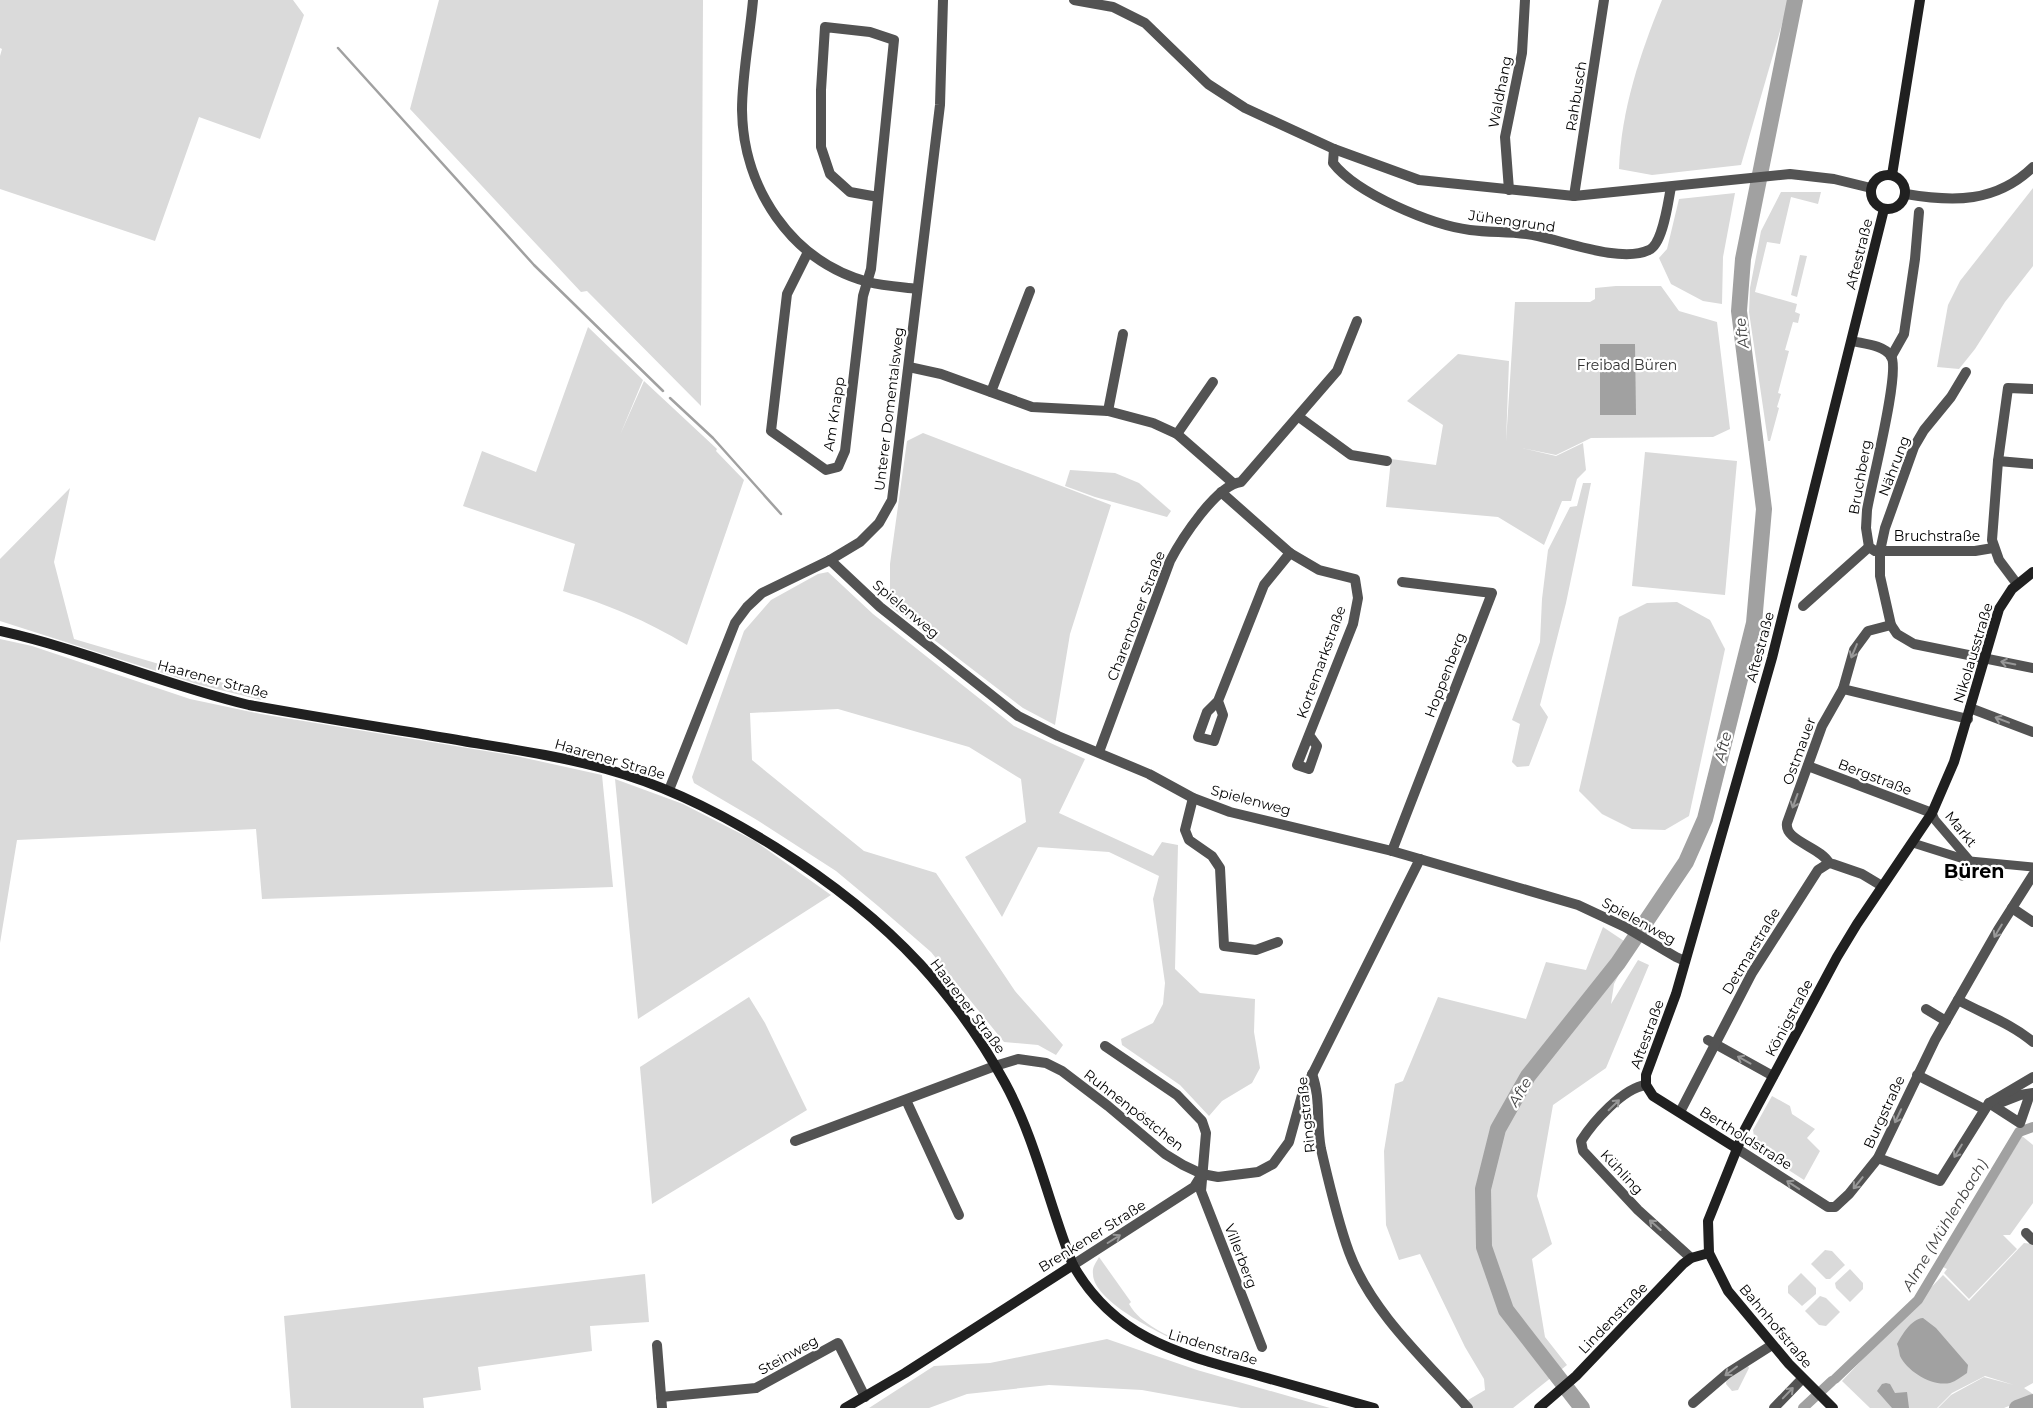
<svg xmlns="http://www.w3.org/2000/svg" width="2033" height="1408" font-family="Montserrat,sans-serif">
<rect width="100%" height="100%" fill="#fff"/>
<g fill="#dadada">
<polygon points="0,0 293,0 304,15 260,139 199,117 155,241 0,189 0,56 2,49 0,48"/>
<polygon points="439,0 703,0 701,406 587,291 581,292 410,109"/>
<path d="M1662 0H1789L1741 165 1652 175 1619 169C1621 110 1640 54 1662 0Z"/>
<polygon points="2033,188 2033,266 2005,302 1975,349 1959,369 1937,367 1948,305 1960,281"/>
<polygon points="1781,192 1821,192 1818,204 1791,197 1780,244 1767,242 1755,292 1797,304 1795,312 1800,314 1798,323 1793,322 1785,350 1789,351 1778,393 1781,394 1777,407 1779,408 1770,441 1768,441 1749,312 1750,288 1761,231"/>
<polygon points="1735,193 1723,257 1722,304 1703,301 1671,284 1659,258 1667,249 1679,199"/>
<polygon points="1800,255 1807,256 1797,297 1791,295"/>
<polygon points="1616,286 1661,286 1679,311 1717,322 1730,429 1713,437 1591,438 1556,455 1522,448 1556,456 1583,443 1586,470 1577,479 1571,501 1562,501 1544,545 1498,517 1386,507 1391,459 1436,465 1443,425 1407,401 1458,354 1509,361 1506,442 1515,302 1590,302 1595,299 1595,288"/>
<path d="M588 327 643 380 620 435 644 381 717 449 716 451 744 480 687 645C645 620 609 605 563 591L575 544 463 506 482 451 536 472Z"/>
<polygon points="923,433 1111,505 1070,634 1055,725 1023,708 890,606 890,564 907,441"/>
<polygon points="1645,452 1737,461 1725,595 1632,586"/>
<polygon points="1070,470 1115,473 1139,483 1171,511 1167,517 1095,497 1065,486"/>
<polygon points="1583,483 1591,483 1566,603 1540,705 1548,717 1529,766 1517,767 1512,762 1520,724 1512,720 1540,642 1542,599 1548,550 1570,507 1577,506"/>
<polygon points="70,488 54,562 74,639 261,694 261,700 200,685 0,621 0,559"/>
<polygon points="828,572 873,614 1014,726 1085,759 1059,813 1153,856 1162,842 1178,845 1175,969 1200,993 1255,999 1254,1032 1260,1068 1252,1083 1222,1101 1209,1116 1180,1085 1122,1045 1121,1039 1153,1023 1163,1004 1165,983 1153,899 1159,876 1109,852 1038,847 1002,917 965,857 1026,822 1021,779 969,747 838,709 750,713 752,760 864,851 936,873 1015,991 1063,1045 1056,1055 1038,1045 1004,1042 931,952 878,906 836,871 757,820 694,783 692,777 744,631 771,600 818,574"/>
<polygon points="1677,602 1710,620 1725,649 1689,816 1665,830 1632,829 1602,814 1579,791 1619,617 1647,603"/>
<polygon points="0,639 32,646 190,699 261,714 516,756 602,775 613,887 262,899 256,829 17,840 0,943"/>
<polygon points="615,779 683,804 755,841 831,895 638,1019"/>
<polygon points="1603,927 1633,947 1614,984 1611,1004 1638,960 1649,965 1606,1068 1553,1105 1537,1196 1552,1244 1532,1259 1545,1337 1567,1365 1513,1408 1473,1408 1468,1400 1485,1390 1484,1379 1465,1347 1420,1254 1399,1260 1386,1225 1384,1151 1395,1084 1403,1081 1438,997 1526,1019 1546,962 1586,970"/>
<polygon points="749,997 765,1023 807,1110 652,1204 640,1067"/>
<polygon points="1772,1096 1790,1106 1792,1114 1815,1129 1807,1138 1820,1151 1804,1180 1756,1149 1753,1130"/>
<polygon points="2022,1136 2033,1145 2033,1203 2010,1235 2003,1235 2017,1249 1969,1299 1944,1273 1947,1269 1943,1267"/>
<polygon points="2024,1243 2033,1244 2033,1383 2024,1388 2033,1394 2033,1396 2004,1408 1938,1408 1951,1395 1984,1377 2014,1385 1985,1376 1952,1393 1937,1408 1870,1408 1842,1381 1943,1275 1969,1301"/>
<polygon points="1825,1250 1832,1251 1845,1265 1830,1279 1826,1279 1811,1264"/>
<path d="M1099 1257 1131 1302 1129 1304C1141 1325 1168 1335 1189 1346 1166 1337 1093 1302 1093 1274 1092 1267 1096 1263 1099 1257Z"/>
<polygon points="1850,1269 1863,1283 1863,1289 1850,1302 1836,1288 1835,1283"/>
<polygon points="1801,1273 1816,1288 1816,1294 1802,1306 1788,1293 1788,1286"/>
<polygon points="645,1274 649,1322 590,1326 592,1351 478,1367 481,1390 423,1398 424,1408 291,1408 284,1316"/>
<polygon points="1820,1296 1826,1298 1840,1312 1826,1326 1819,1325 1805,1311"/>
<polygon points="1107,1339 1197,1370 1330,1408 1241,1408 1142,1390 1049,1385 967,1394 929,1408 869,1408 934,1366 990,1363"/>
<polygon points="1748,1366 1749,1368 1738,1390 1732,1391 1726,1384 1727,1377"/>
</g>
<g fill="#a1a1a1">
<polygon points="1600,344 1635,344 1636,415 1600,415"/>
<path d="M1923 1318 1936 1328 1968 1365 1967 1373C1961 1377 1956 1381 1950 1383 1932 1387 1907 1371 1900 1356 1899 1352 1899 1348 1897 1344 1902 1335 1911 1319 1923 1318Z"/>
<polygon points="1886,1383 1890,1384 1895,1393 1907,1392 1909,1408 1892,1408 1877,1391 1882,1384"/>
</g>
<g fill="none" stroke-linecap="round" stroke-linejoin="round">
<g stroke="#a1a1a1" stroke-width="2.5">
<polyline points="338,48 534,265 663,391"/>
<polyline points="670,398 713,438 781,514"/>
</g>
<g stroke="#a1a1a1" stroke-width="10">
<polyline points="1835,1379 1918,1300 2019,1132 2033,1127"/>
<polyline points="1803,1408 1832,1381"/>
</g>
<g stroke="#a1a1a1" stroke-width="16">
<polyline points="1582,1408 1506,1310 1484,1247 1483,1189 1498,1129 1528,1076 1618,963 1686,862 1705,819 1754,623 1764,509 1739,311 1743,259 1795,0"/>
<polyline points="2017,1408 2033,1402"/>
</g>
<g stroke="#535353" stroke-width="9">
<polyline points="1932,813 1935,820 1970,861"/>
<polyline points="1913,843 1970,861 2033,867"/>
<polyline points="1962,876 1970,861"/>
</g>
<g stroke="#535353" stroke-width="10">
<path d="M753 0C750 35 742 75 742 110 743 188 791 261 868 282 884 286 901 287 917 289"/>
<polyline points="1074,0 1113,7 1145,23 1208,84 1245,108 1334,149 1419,180 1574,196 1790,174 1834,179 1871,188"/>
<path d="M1334 149 1333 163C1357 194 1432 225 1470 230 1493 233 1516 231 1538 236 1567 242 1622 263 1649 250 1663 244 1668 202 1671 187"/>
<polyline points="1509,190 1505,137 1522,53 1525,0"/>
<path d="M1906 194C1953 202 1996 203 2033 167"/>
<polyline points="1574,196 1604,0"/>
<polyline points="808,252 787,294 771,431 826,470 838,467 845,451 863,296 871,269 894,40 870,32 825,27 821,90 821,147 830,174 850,192 878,197"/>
<path d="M1852 341C1865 344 1883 345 1891 356 1901 371 1871 485 1867 510L1866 528 1869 547 1875 551H1975L1993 548"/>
<polyline points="1891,357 1904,334 1915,259 1919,212"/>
<polyline points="909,367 941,374 1032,407 1108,411 1153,423 1177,434 1233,483"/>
<polyline points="1966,372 1951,397 1924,430 1914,447 1885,528 1880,551 1880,576 1891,625 1897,634 1914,644 2033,668"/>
<polyline points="991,392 1030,291"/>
<polyline points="1108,411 1123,334"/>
<polyline points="1299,417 1351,455 1387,461"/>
<polyline points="1177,434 1213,382"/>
<polyline points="1998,461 2033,464"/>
<polyline points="1221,492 1290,553 1319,570 1355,579 1358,598 1353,624 1297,765 1309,769 1317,746 1309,735"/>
<polyline points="830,560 880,607 1018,716 1058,736 1149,774 1193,798 1230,812 1392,851 1578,905 1625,927 1676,957 1685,961"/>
<polyline points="2017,584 1999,560 1992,540 1998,461 2008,388 2033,389"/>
<polyline points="1803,606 1869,547"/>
<polyline points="1843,689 1968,719"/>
<polyline points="1218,701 1223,715 1214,741 1198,737 1207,712 1218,701 1264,585 1290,553"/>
<polyline points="1970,708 2033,732"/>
<path d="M1099 752 1170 561C1181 540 1216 485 1241 482L1337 371 1357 321"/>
<polyline points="1808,766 1932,813"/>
<polyline points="669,790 735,623 747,607 762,593 830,560 860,542 879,523 892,500 940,105 943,0"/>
<polyline points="1193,798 1185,830 1189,840 1212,856 1220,868 1224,946 1256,950 1278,942"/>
<polyline points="1392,851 1492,593 1402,582"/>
<path d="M1829 863C1821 847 1784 841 1787 823L1822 726 1843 689 1854 650 1868 631 1891 625"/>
<polyline points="2012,908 2033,922"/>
<path d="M1958 1000C1983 1014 2011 1023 2033 1042"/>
<polyline points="1926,1009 1946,1021"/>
<polyline points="1708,1040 1773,1076"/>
<polyline points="1105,1046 1177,1095 1202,1121 1206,1133 1201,1191 1262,1347"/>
<path d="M1312 1074C1321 1098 1316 1124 1321 1149 1329 1183 1337 1219 1349 1252 1371 1312 1426 1361 1468 1408"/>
<polyline points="1917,1075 1984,1109"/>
<path d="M1646 1085C1623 1088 1593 1122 1581 1141L1583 1151 1638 1210 1691 1258"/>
<polyline points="906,1100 959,1215"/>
<polyline points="2002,1102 2020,1095 2033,1093"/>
<polyline points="1989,1103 2020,1123 2029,1097 2033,1095"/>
<polyline points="1680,1112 1752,973 1818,870 1829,863 1833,864 1862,874 1882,886"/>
<polyline points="795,1141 995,1066 1018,1059 1046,1063 1062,1071 1108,1106 1165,1154 1183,1165 1202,1174 1218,1177 1258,1172 1273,1164 1289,1142 1302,1095 1420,859"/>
<polyline points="1736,1148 1828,1207 1835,1207 1849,1194 1878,1158 1935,1040 1998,930 2033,875"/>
<polyline points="1878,1158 1940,1181 1989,1103 2033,1077"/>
<polyline points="2026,1233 2033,1240"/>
<polyline points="1073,1265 1194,1187 1202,1174"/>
<polyline points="657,1345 662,1408"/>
<polyline points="661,1397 756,1388 838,1343 865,1397"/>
<polyline points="1693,1403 1728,1373 1772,1345"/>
<polyline points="1774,1408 1802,1379"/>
</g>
<g stroke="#202020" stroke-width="10">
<circle cx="1888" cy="192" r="17"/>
<polyline points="1892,175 1920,0"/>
<path d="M0 631C85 650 165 685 249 705 321 718 392 729 463 741 511 749 559 756 606 769 713 798 845 883 920 964 953 1000 982 1041 1005 1083 1036 1140 1049 1205 1073 1265 1115 1339 1180 1354 1256 1375 1296 1386 1335 1397 1374 1408"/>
<polyline points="1736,1148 1653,1096 1646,1085 1646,1075 1676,994 1772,658 1884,209"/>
<polyline points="845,1408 905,1373 1073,1265"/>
<polyline points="1539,1408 1576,1376 1683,1264 1691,1258 1709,1253"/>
<polyline points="1833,1408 1789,1364 1728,1291 1709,1253 1708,1221 1745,1129 1837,957 1857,924 1932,813 1954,762 1999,609 2012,589 2033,572"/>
</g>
</g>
<defs><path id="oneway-shaft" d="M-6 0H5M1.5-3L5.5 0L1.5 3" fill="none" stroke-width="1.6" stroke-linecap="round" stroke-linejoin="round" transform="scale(1.25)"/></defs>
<g stroke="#989898">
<use href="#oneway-shaft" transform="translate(1854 651) rotate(113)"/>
<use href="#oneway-shaft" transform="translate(2008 663) rotate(-169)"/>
<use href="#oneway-shaft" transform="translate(2002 720) rotate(-159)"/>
<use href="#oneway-shaft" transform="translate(1795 801) rotate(110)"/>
<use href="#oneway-shaft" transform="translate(1998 931) rotate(121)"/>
<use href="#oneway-shaft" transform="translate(1744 1060) rotate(-151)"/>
<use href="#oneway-shaft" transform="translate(1614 1105) rotate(-44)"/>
<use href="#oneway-shaft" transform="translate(1898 1116) rotate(115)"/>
<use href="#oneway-shaft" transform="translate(1958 1151) rotate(121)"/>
<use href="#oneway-shaft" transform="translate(1858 1183) rotate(129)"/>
<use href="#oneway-shaft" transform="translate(1793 1185) rotate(-147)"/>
<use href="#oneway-shaft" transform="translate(1655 1225) rotate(-138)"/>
<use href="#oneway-shaft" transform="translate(1114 1239) rotate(-32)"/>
<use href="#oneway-shaft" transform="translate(1731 1371) rotate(143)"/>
<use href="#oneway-shaft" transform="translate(1788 1393) rotate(-46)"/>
</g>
<g text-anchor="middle" stroke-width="4.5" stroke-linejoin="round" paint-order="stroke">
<g font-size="14" fill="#000" stroke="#fff">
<text transform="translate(1500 92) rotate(-79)" y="5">Waldhang</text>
<text transform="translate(1576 96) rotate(-81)" y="5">Rahbusch</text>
<text transform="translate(1512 221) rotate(8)" y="5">Jühengrund</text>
<text transform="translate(1859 254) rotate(-76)" y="5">Aftestraße</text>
<text transform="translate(889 409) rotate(-83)" y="5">Unterer Domentalsweg</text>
<text transform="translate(834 414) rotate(-81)" y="5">Am Knapp</text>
<text transform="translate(1894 466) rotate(-69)" y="5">Nährung</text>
<text transform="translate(1860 477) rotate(-80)" y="5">Bruchberg</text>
<text x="1937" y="541">Bruchstraße</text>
<text transform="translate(906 609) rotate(40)" y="5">Spielenweg</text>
<text transform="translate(1136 616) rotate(-69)" y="5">Charentoner Straße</text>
<text transform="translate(1760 647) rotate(-75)" y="5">Aftestraße</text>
<text transform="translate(1973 653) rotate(-73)" y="5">Nikolausstraße</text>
<text transform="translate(1321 662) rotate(-70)" y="5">Kortemarkstraße</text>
<text transform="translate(1445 675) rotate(-69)" y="5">Hoppenberg</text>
<text transform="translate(213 679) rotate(15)" y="5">Haarener Straße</text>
<text transform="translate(1799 751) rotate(-70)" y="5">Ostmauer</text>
<text transform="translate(610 759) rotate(16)" y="5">Haarener Straße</text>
<text transform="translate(1875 777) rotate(21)" y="5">Bergstraße</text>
<text transform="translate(1251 800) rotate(15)" y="5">Spielenweg</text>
<text transform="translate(1961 829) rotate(51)" y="5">Markt</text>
<text transform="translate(1639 921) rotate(29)" y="5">Spielenweg</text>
<text transform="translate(1751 951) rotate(-59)" y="5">Detmarstraße</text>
<text transform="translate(968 1006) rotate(53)" y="5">Haarener Straße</text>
<text transform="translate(1789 1018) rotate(-62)" y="5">Königstraße</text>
<text transform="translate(1647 1034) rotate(-70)" y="5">Aftestraße</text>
<text transform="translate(1134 1110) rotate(38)" y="5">Ruhnenpöstchen</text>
<text transform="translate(1884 1112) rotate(-65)" y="5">Burgstraße</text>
<text transform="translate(1306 1115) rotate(-96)" y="5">Ringstraße</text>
<text transform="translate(1746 1138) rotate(32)" y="5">Bertholdstraße</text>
<text transform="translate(1622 1172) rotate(47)" y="5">Kühling</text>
<text transform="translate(1092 1236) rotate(-32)" y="5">Brenkener Straße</text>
<text transform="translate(1241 1256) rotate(69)" y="5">Villerberg</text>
<text transform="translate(1613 1318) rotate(-46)" y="5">Lindenstraße</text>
<text transform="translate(1776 1326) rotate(50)" y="5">Bahnhofstraße</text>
<text transform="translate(1213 1347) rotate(17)" y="5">Lindenstraße</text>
<text transform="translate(788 1355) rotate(-29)" y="5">Steinweg</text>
</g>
<g font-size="14" fill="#313131" stroke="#fff">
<text x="1627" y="370">Freibad Büren</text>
</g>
<g font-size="15" font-style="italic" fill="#424242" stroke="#fff">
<text transform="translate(1742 333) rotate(-97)" y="5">Afte</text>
<text transform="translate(1723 747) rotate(-76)" y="5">Afte</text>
<text transform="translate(1520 1092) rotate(-59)" y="5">Afte</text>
<text transform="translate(1945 1225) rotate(-59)" y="5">Alme (Mühlenbach)</text>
</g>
<g font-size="19" font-weight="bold" fill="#000" stroke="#fff">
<text x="1974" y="878">Büren</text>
</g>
</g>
</svg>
